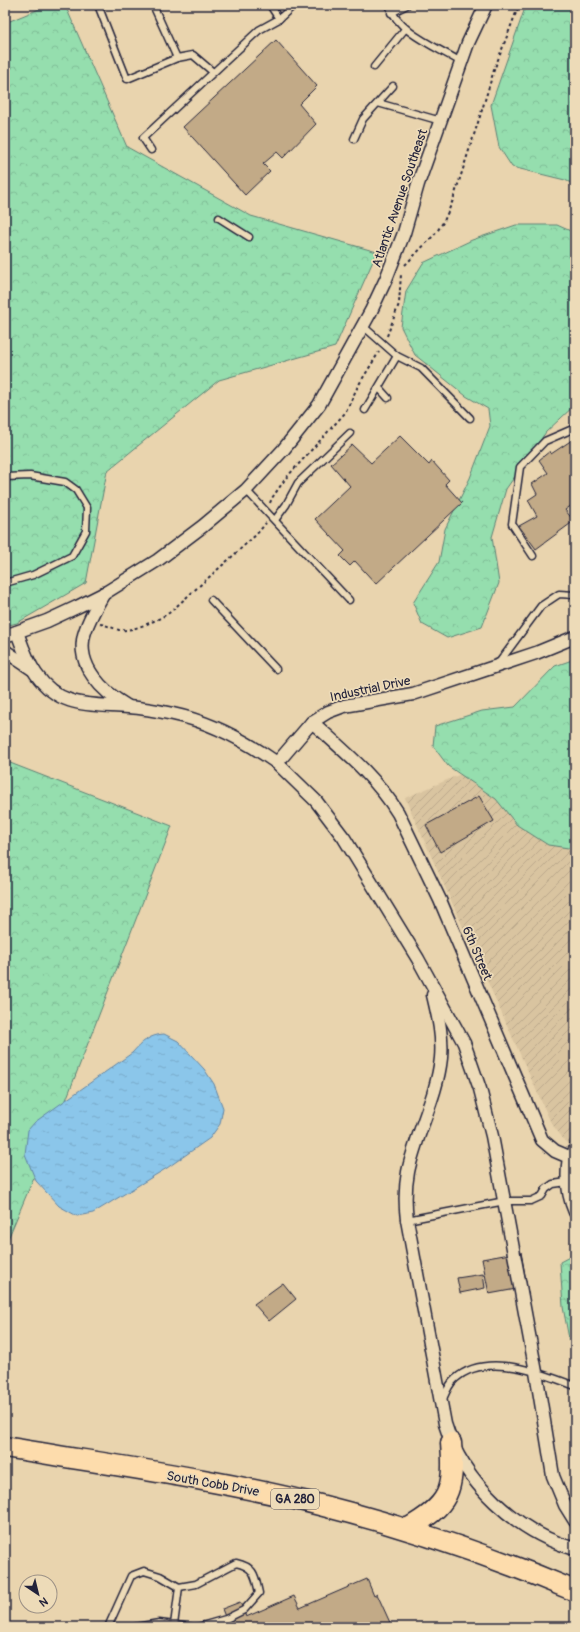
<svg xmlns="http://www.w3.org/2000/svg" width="580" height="1632" font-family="Pangolin,sans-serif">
<defs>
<pattern id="industrial-furrows" width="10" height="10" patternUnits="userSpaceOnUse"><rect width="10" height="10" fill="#d9c4a0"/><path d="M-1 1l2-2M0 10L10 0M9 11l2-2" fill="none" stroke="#baa88b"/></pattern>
<pattern id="forest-crowns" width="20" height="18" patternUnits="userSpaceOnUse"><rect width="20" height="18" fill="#95deae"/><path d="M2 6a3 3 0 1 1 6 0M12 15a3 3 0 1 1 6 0" fill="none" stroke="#80be97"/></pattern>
<pattern id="water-ripples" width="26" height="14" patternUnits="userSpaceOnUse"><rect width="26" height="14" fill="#8bc6ea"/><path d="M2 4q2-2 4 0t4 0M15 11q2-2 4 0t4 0" fill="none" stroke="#78aaca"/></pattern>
</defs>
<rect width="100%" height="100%" fill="#e9d4ae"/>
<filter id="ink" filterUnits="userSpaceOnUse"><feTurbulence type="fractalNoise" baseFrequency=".025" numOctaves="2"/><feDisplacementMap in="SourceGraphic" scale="8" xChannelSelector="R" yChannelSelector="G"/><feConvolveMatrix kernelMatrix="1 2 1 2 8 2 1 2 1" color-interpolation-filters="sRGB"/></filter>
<g filter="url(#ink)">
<polygon fill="url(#industrial-furrows)" points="575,725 575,1154 551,1123 405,798"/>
<g fill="url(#forest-crowns)" stroke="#5c8074">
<polygon points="49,5 65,5 127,147 251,216 377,252 335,347 219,380 107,471 86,583 17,623 5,626 5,23"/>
<polygon points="526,5 575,5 575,185 565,180 512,167 499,147 491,105"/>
<polygon points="516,225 557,225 575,233 575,405 546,432 506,489 492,537 499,583 482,627 447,638 422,624 413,603 439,562 445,529 470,478 490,426 488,409 466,396 415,355 401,327 406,291 423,263 472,240"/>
<polygon points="575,659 575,849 548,845 517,825 496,799 448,766 433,746 435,726 482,711 515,707 555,666"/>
<polygon points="5,761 172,826 61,1113 5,1246"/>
<polygon points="575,1254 575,1359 572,1355 563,1307 560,1262"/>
</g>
<path fill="url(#water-ripples)" stroke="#6184a4" d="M164 1034 178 1041 204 1069 214 1084 223 1108 220 1124 210 1138 167 1168 93 1213 77 1216 59 1206 36 1181 25 1154 28 1130 35 1122 132 1053C142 1042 149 1035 164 1034Z"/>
<g fill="#c2aa87" stroke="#22223b">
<polygon points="276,40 317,86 299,104 316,124 283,158 277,152 263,164 270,171 245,195 183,127"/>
<polygon points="400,436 429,465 432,461 449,480 445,484 462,503 376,584 355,561 350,566 340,556 345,551 315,519 350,486 331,464 352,445 371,463"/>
<polygon points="575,438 575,503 565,510 574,521 536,549 519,526 537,516 528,500 537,494 532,484 548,473 539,460 550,451 551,454"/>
<polygon points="479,796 494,821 440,852 426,825"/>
<polygon points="521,1252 527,1287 489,1294 482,1259"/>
<polygon points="483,1274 485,1288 460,1293 457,1278"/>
<polygon points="283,1283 296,1299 269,1321 254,1304"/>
<polygon points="367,1579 374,1596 377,1594 392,1627 229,1627 222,1609 240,1602 246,1617 294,1596 300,1608"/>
</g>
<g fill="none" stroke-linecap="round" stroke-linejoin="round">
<g stroke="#22223b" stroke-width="9">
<g id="lane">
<polyline points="98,5 127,79 177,58 193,55 213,72"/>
<polyline points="153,5 177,58"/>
<polyline points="270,5 279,19"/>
<path d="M389 5C398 33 437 47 461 62"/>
<polyline points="391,13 407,5"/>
<polyline points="374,67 405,29"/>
<polyline points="378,103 441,121"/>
<polyline points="354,139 363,119 393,86"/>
<polyline points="151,150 143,138 259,30 279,19 294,5"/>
<polyline points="219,218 249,237"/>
<polyline points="363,326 397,356 421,368 470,418"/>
<polyline points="379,388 388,398"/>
<polyline points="365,410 397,356"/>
<polyline points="5,477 30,476 65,482 76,490 87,508 86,531 72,556 33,575 5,583"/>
<polyline points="246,490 349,600"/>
<polyline points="275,520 286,505 298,483 350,433"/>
<polyline points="533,556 512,524 520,467 545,441 575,428"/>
<polyline points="211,600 276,669"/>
<polyline points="498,664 541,606 559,594 575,595"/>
<polyline points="569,1157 575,1141"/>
<polyline points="407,1220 505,1201 531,1201 542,1196 546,1189 553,1184 567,1182"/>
<path d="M443 1399C446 1392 449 1384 455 1379 486 1351 542 1373 575 1386"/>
<polyline points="174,1625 179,1587"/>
<path d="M108 1627 131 1576 144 1571 160 1576 179 1587 196 1584 236 1563C255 1567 255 1576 259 1593L244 1610 226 1619 198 1627"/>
<polyline points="136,1627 159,1623 191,1627"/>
</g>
</g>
<g stroke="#22223b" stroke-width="15">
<g id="street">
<path d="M104 593C96 607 88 620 84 635 76 666 103 692 127 706"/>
<path d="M17 632C22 646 27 661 36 674 60 709 92 704 128 707 143 708 159 711 173 714 211 722 246 741 277 763L312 722 328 712 344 706 413 694 536 653 575 637"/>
<polyline points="5,636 47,621 77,607 105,593 158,560 203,526 246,490 283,450 319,405 371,311 386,279 404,233 418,184 468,43 486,5"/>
<polyline points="5,651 32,669"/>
<path d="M312 722C343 750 376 777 398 813L440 900 542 1140 555 1151 569 1157C566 1176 567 1194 575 1212"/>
<polyline points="277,763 316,801 344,838 418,959 464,1043 480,1089 492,1136 536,1372 553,1476 565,1505 575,1521"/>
<path d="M433 995C438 1016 443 1036 441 1058 437 1097 416 1133 408 1172 405 1188 405 1204 407 1220L445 1424C463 1483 517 1532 575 1549"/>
</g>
</g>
<g stroke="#22223b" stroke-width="23">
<g id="primary">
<path d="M5 1447C110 1465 217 1479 320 1505 407 1527 492 1556 575 1591"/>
<path d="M407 1529C449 1505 455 1491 451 1443"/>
</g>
</g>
<g stroke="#22223b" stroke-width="2" stroke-dasharray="3 3" stroke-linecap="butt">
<polyline points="405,265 436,233 444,221 453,200 482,110 494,70 519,5"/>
<polyline points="387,336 399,304 401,274"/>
<polyline points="270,503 272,498 286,478 345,413 358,386 379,352"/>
<path d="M100 624C107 625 112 628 119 630 132 632 158 620 169 613L256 535 266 523"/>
</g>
<use href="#lane" stroke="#eddbb8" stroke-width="6"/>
<use href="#street" stroke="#eddbb8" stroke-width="12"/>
<use href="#primary" stroke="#fddcac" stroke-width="20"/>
</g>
</g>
<g text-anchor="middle" stroke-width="3.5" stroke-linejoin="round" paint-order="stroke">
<rect fill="#eddbb8" stroke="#5f5a60" stroke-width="1" x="271" y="1489" width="48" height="20" rx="3"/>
<g font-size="12" font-weight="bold" fill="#22223b">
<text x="295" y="1503">GA 280</text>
</g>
<g font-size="13" fill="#22223b" stroke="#eddbb8">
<text transform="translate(399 198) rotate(-71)" y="5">Atlantic Avenue Southeast</text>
<text transform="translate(370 688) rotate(-12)" y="5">Industrial Drive</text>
<text transform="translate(478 953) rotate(67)" y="5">6th Street</text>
<text transform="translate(213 1483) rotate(10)" y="5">South Cobb Drive</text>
</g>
</g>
<rect width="580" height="1632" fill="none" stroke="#eddbb8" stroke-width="20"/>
<rect x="10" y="10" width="560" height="1612" fill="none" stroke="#22223b" stroke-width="1.5" filter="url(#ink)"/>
<g transform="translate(38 1594) rotate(145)"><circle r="19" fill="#eddbb8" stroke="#9c9186"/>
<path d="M0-3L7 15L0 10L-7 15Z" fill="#22223b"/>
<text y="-6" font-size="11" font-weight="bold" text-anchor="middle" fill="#22223b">N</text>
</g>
</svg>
